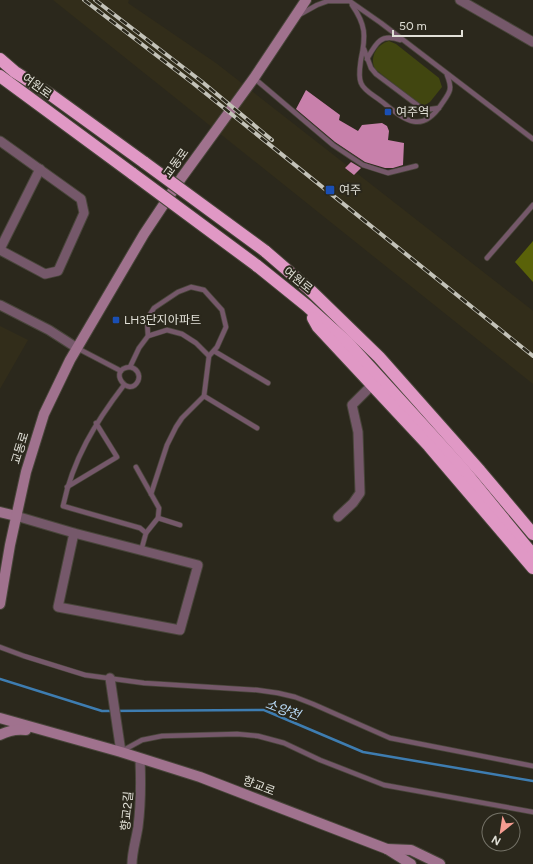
<svg xmlns="http://www.w3.org/2000/svg" width="533" height="864" font-family="Figtree,'Noto Sans KR',sans-serif">
<rect width="100%" height="100%" fill="#2b281c"/>
<g fill="#322d1a">
<polygon points="53,0 129,0 128,3 216,63 532,310 533,311 533,384"/>
<polygon points="0,326 28,340 0,389"/>
</g>
<path fill="#414610" d="M389 41 396 44 439 78 442 87 430 102 425 105 418 103 375 69C369 57 377 44 389 41Z"/>
<polygon fill="#5a6209" points="533,241 533,282 515,262"/>
<g fill="none" stroke-linecap="round" stroke-linejoin="round">
<polyline stroke="#3e7db1" stroke-width="2.5" points="0,679 102,711 264,710 363,752 533,781"/>
</g>
<g fill="#c880ab">
<polygon points="306,90 340,115 339,120 358,131 362,125 382,123 387,126 389,131 388,140 404,143 403,165 393,168 385,168 365,162 335,142 296,109"/>
<polygon points="351,162 361,168 354,175 345,168"/>
</g>
<g fill="none" stroke-linecap="round" stroke-linejoin="round">
<g stroke="#48453a" stroke-width="6">
<g id="lane">
<polyline points="348,0 381,23 533,139"/>
<path d="M352 5C366 25 366 36 361 59 360 67 358 76 361 83 364 91 375 96 381 101 403 118 420 136 441 105 450 92 453 90 447 75"/>
<polyline points="299,15 317,5 328,1 350,1"/>
<polyline points="364,49 371,68 376,74 424,110 439,108"/>
<path d="M367 59C376 43 381 33 400 40"/>
<polyline points="254,78 333,145 363,165 388,173 416,166"/>
<polyline points="487,258 533,205"/>
<polyline points="148,336 147,319 154,308 178,292 191,287 204,290 222,310 226,327 217,347 209,356 204,396 182,418 176,427 167,445 151,494"/>
<polyline points="77,348 121,371"/>
<polyline points="214,351 268,383"/>
<path d="M130 367C136 368 141 374 138 381 129 399 106 369 130 367L139 348 148 336 167 330 182 334 196 343 209 356"/>
<path d="M124 385C95 423 73 459 63 506L140 528 146 533 141 551"/>
<polyline points="204,396 257,428"/>
<polyline points="136,467 159,508 158,518 146,533"/>
<polyline points="67,487 117,457 96,423"/>
<polyline points="158,518 180,525"/>
<polyline points="0,647 24,656 85,675 144,683 257,690 278,693 295,697 313,704 390,738 533,766"/>
<polyline points="122,751 142,740 162,736 237,734 258,736 284,743 320,760 384,785 533,812"/>
</g>
</g>
<g stroke="#48453a" stroke-width="11">
<g id="street">
<polyline points="460,0 533,42"/>
<polyline points="0,141 81,199 84,213 58,271 45,274 0,250"/>
<polyline points="0,249 40,169"/>
<polyline points="0,305 49,330 77,348"/>
<polyline points="16,516 74,533 198,565 180,630 58,607 74,533"/>
<polyline points="338,517 353,503 360,493 358,432 352,405 372,385"/>
<polyline points="110,678 121,752"/>
<path d="M132 864C132 852 136 840 138 827 141 804 141 782 140 759"/>
</g>
</g>
<g stroke="#48453a" stroke-width="12">
<g id="secondary">
<polyline points="0,512 16,516"/>
<polyline points="0,604 10,545 26,472 44,414 70,360 144,234 182,177 254,78 306,0"/>
<polyline points="0,718 121,752 200,777 387,849 411,864"/>
<path d="M0 735C9 730 17 729 26 730"/>
<polyline points="387,849 411,850 440,864"/>
</g>
</g>
<g stroke="#48453a" stroke-width="14">
<g id="highway">
<polyline points="0,59 15,72 51,95 145,163"/>
<polyline points="0,76 133,174"/>
<polyline points="265,251 309,289 379,357 480,471 533,534"/>
<polyline points="256,265 307,306 348,343 462,468 533,555"/>
<polyline points="313,318 318,327 429,446 533,568"/>
</g>
</g>
<use href="#lane" stroke="#75586a" stroke-width="4.5"/>
<use href="#street" stroke="#75586a" stroke-width="9"/>
<use href="#secondary" stroke="#a0728e" stroke-width="10"/>
<use href="#highway" stroke="#e098c5" stroke-width="12"/>
<g stroke="#c3c2b8" stroke-width="4">
<g id="rail">
<polyline points="84,0 194,84 533,356"/>
<polyline points="95,0 201,81 272,140"/>
</g>
</g>
<use href="#rail" stroke="#2b281c" stroke-width="2.5" stroke-dasharray="8" stroke-linecap="butt"/>
<g stroke="#48453a" stroke-width="14" stroke-linecap="butt">
<g id="highway-bridge">
<polyline points="145,163 265,251"/>
<polyline points="133,174 256,265"/>
</g>
</g>
<use href="#highway-bridge" stroke="#e098c5" stroke-width="12"/>
</g>
<g fill="#1a4fb4" stroke="#2b281c" stroke-width="1.5">
<rect x="384" y="108" width="8" height="8" rx="2"/>
<rect x="325" y="185" width="10" height="10" rx="2"/>
<rect x="112" y="316" width="8" height="8" rx="2"/>
</g>
<g text-anchor="middle" stroke-width="4" stroke-linejoin="round" paint-order="stroke">
<g font-size="12" fill="#e1e0d7" stroke="#2b281c">
<text transform="translate(37 86) rotate(36)" y="4">여원로</text>
<text transform="translate(176 163) rotate(-54)" y="4">교동로</text>
<text transform="translate(298 280) rotate(39)" y="4">여원로</text>
<text transform="translate(20 448) rotate(-73)" y="4">교동로</text>
<text transform="translate(259 786) rotate(21)" y="4">향교로</text>
<text transform="translate(127 811) rotate(-85)" y="4">향교2길</text>
</g>
<g font-size="12" fill="#e1e0d7" stroke="#2b281c" text-anchor="start">
<text x="396" y="116">여주역</text>
<text x="339" y="194">여주</text>
<text x="124" y="324">LH3단지아파트</text>
</g>
<g font-size="13" font-style="italic" fill="#bddefb" stroke="#2b281c">
<text transform="translate(283 709) rotate(20)" y="5">소양천</text>
</g>
</g>
<g transform="translate(501 832) rotate(210)"><circle r="19" fill="#2b281c" stroke="#747267"/>
<path d="M0-3L7 15L0 10L-7 15Z" fill="#f59c91"/>
<text y="-6" font-size="11" font-weight="bold" text-anchor="middle" fill="#e1e0d7">N</text>
</g>
<path d="M393 30v6h69v-6" fill="none" stroke="#e1e0d7" stroke-width="2"/>
<text x="399" y="30" font-size="12" fill="#e1e0d7" stroke="#2b281c" stroke-width="3" paint-order="stroke">50 m</text>
</svg>
